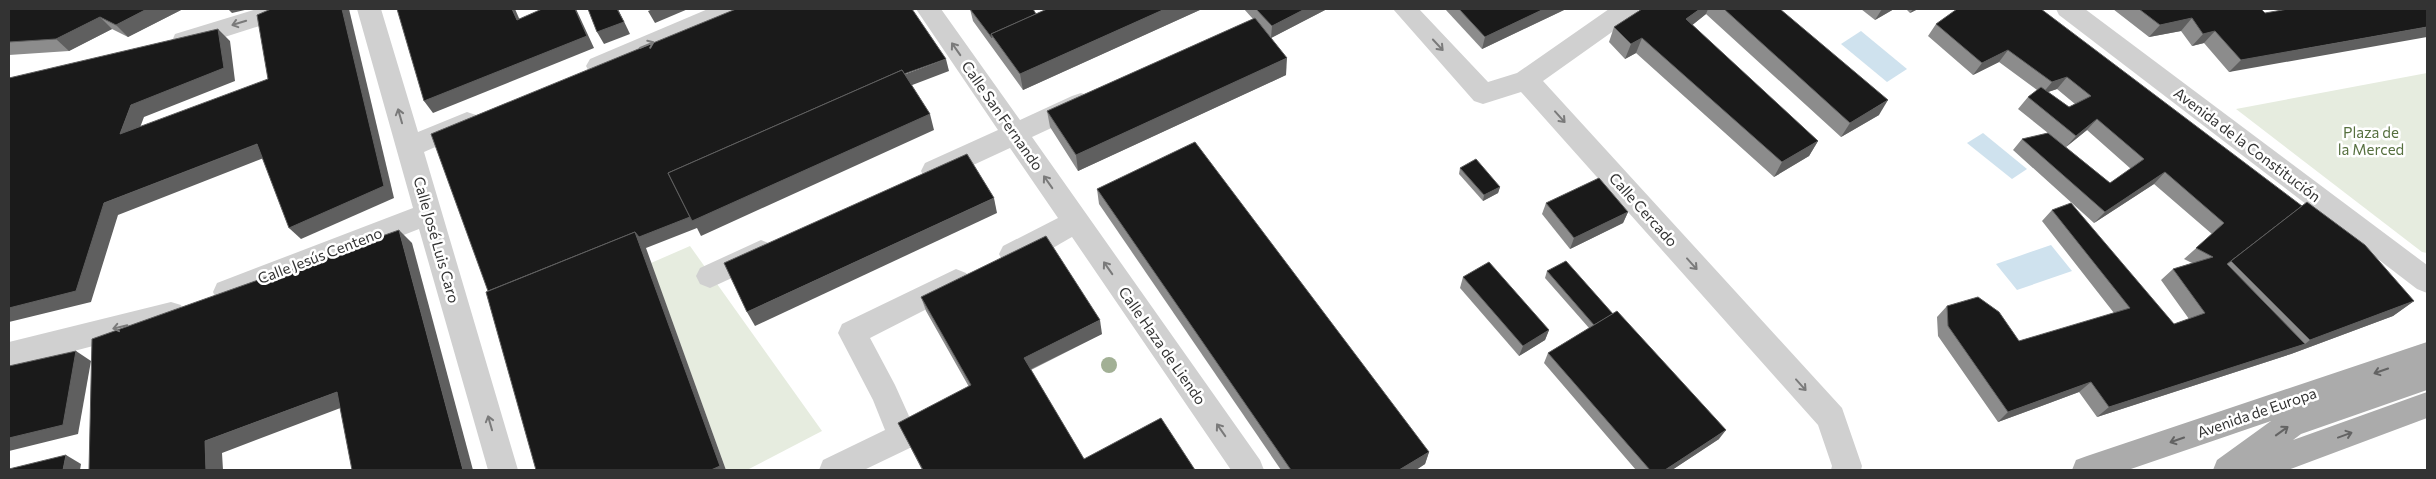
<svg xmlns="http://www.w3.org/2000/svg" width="2436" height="479" font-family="Commissioner,sans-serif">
<rect width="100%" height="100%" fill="#fff"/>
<g fill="#e6ecdf">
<polygon points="2427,73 2427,253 2422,252 2236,109"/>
<polygon points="690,246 822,431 747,470 726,470 651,263"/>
</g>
<g fill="#cfe2ee">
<polygon points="1861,31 1907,69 1887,82 1841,44"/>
<polygon points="1983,133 2027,169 2012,179 1967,143"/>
<polygon points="2051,245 2072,271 2017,290 1996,264"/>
</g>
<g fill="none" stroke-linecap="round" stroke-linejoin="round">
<g fill="#d0d0d0" fill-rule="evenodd">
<polygon points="257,9 297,9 294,15 184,50 175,48 172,41 175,34"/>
<polygon points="357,9 381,9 418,132 467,112 476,115 480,122 476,129 424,152 518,470 488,470 419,229 227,304 217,301 213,292 217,283 413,208"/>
<polygon points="708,9 743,9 740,15 608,73 599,76 590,73 586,66 590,59"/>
<path d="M916 9H941L1020 120 1072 96 1081 93 1090 96 1094 103 1090 110 1032 137 1260 460 1264 470H1231L1072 237C1053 247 1024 270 1003 262L999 254 1003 246 1058 218 1010 148 943 179 934 182 925 179 921 171 925 163 998 130Z"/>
<polygon points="1393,9 1419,9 1488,82 1517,73 1609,9 1639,9 1636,15 1543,81 1842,408 1862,466 1861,470 1831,470 1832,466 1818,425 1521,92 1483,104 1474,101"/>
<polygon points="2056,9 2085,9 2427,265 2427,293 2417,289 2059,15"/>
<polygon points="761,240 771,244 775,252 771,260 710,288 700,284 696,276 700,268"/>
<polygon points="956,269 966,273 970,281 966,289 870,338 895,385 918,436 914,446 864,470 819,470 823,460 885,430 873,400 838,333 842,324"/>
<polygon points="171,302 181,305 185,314 181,323 9,368 9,342"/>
</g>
<polygon fill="#ababab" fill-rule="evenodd" points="2427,342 2427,390 2301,434 2293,440 2427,392 2427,418 2288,470 2213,470 2217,460 2271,421 2128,470 2072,470 2076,460 2087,456"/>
</g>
<circle fill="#a2b095" cx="1109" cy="365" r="8"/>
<g fill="#8c8c8c" fill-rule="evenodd">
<polygon points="9,9 183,9 128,37 112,29 69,51 9,55"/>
<polygon points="970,9 1036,14 1047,9 1202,9 1023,90 973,21"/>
<polygon points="1244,9 1327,9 1271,38 1286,75 1078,171 1050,127 1047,111 1253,19"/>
<polygon points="1445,9 1564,9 1564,10 1482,49"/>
<polygon points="1642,9 1780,9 1879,115 1841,137 1706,14 1692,25 1818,141 1809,156 1774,177 1636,53 1625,59 1609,42 1614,27"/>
<polygon points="1861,9 1894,9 1875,20"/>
<polygon points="1906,9 1918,9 1910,13"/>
<path d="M2041 9 2414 301 2393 316 2291 354 2097 417 2079 392 1998 422 1938 336 1937 317 1947 306 2019 341 2114 313 2042 221 2052 210 2174 324 2189 319 2161 280 2173 269 2192 263 2184 259 2212 234 2154 184 2094 223 2013 150 2022 139 2048 133 2018 109 2028 97 2037 90 1999 62 1973 75 1928 36 1936 24ZM2057 89 2075 104 2069 107 2048 92ZM2087 130 2131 169 2110 183 2066 147Z"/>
<polygon points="2113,9 2261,9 2265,13 2427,9 2229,72 2204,43 2192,46 2181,31 2149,37"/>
<polygon points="1460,168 1500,187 1498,193 1483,201 1459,174"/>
<polygon points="1097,189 1429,452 1425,464 1416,470 1281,470 1099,204"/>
<polygon points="1546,203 1628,212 1623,223 1570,249 1542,214"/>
<polygon points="1547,271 1719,439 1672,470 1636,470 1544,363 1548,353 1589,328 1545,278"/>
<polygon points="1463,277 1549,330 1545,340 1519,356 1460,288"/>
<polygon points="921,297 1102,334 1031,370 1084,459 1195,470 922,470 898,423 969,387 926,311"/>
</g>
<g fill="#5f5f5f">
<polygon points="147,9 183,9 128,37 116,25"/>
<polygon points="228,9 249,9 232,13"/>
<polygon points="342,9 349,9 394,198 301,239 289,228"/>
<polygon points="512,9 515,9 525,32 517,20"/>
<polygon points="575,9 576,9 594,48 433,113 424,101"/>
<polygon points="617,9 618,9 630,34 604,44 597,32"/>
<polygon points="653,9 688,9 655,23 648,11"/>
<polygon points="1165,9 1202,9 1023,90 1020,74"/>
<polygon points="1305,9 1327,9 1271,38 1272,26"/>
<polygon points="1544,9 1564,9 1564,10 1482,49 1485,37"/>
<polygon points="1700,9 1708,9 1706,14 1680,35 1686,19"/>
<polygon points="1882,9 1894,9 1875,20"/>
<polygon points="1913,9 1918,9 1910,13"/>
<polygon points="100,17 112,29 69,51 56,39"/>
<polygon points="2192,18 2181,31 2149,37 2160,25"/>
<polygon points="2427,27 2427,37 2229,72 2241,60"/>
<polygon points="218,29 230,41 235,81 144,117 133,146 120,134 131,105"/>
<polygon points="2215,31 2204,43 2192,46 2203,34"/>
<polygon points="1642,38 1636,53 1625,59 1631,44"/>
<polygon points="2008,50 1999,62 1973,75 1982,63"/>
<polygon points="1287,58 1286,75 1078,171 1076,155"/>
<polygon points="946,59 949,71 907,87 930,114 934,130 701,236 697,228 646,248 726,470 711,470 635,232 903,75"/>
<polygon points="2067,77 2057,89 2042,94 2052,82"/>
<polygon points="1888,100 1879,115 1841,137 1850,123"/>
<polygon points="2097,119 2087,130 2066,147 2076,136"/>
<polygon points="1818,141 1809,156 1774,177 1782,162"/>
<polygon points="257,144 269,156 118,215 91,302 9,322 9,308 104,203"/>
<polygon points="2165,172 2154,184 2094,223 2105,212"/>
<polygon points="1500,187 1498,193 1483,201 1484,195"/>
<polygon points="994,198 997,213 755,326 747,312"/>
<polygon points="1628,212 1623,223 1570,249 1574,238"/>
<polygon points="399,230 412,243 473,470 463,470"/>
<polygon points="2414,301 2393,316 2291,354 2097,417 2109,407 2305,344 2310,340"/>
<polygon points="1100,320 1102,334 1027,371 1024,358"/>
<polygon points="1549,330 1545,340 1519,356 1523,346"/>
<polygon points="76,351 91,361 78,434 9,451 9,438"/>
<polygon points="2091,382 2079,392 1998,422 2008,412"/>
<polygon points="337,392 351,404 222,453 223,470 206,470 205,441"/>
<polygon points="1726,430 1719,439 1672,470 1665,470"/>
<polygon points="1429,452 1425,464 1416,470 1399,470"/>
<polygon points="66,455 81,464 80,470 63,470"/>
</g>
<g fill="#1a1a1a" stroke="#5f5f5f">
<polygon points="9,9 147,9 116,25 100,17 56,39 9,42"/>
<polygon points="271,9 342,9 384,186 289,228 257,144 104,203 76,291 9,308 9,78 218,29 224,68 131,105 120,134 268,79 257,15"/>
<polygon points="397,9 512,9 517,20 542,9 575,9 587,36 424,101"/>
<polygon points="588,9 617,9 624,22 597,32"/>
<polygon points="736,9 912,9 946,59 904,74 902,70 668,173 690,217 639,237 635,232 488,291 431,134"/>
<polygon points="970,9 1033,9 1036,14 991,34 992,38"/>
<polygon points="1047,9 1165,9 1020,74 991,34"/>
<polygon points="1256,9 1305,9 1272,26"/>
<polygon points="1459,9 1544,9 1485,37"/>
<polygon points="1642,9 1700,9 1686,19 1818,141 1782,162 1642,38 1631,44 1614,27"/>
<polygon points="1724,9 1780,9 1888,100 1850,123"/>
<polygon points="1957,9 2041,9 2302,206 2227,264 2305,344 2109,407 2091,382 2008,412 1948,326 1947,306 1978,297 1999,312 2019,341 2130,308 2052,210 2071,203 2174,324 2205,313 2173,269 2213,257 2196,248 2224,223 2165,172 2105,212 2022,139 2048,133 2110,183 2144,159 2097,119 2076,136 2028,97 2041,87 2069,107 2091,96 2067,77 2052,82 2008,50 1982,63 1936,24"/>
<polygon points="2139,9 2261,9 2265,13 2288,9 2427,9 2427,27 2241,60 2215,31 2203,34 2192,18 2160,25"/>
<polygon points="1255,18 1287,58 1076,155 1047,111"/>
<polygon points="902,70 930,114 692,221 668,173"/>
<polygon points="1195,142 1429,452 1399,470 1291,470 1097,189"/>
<polygon points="967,154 994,198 747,312 724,263"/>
<polygon points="1476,159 1500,187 1484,195 1460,168"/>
<polygon points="1599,178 1628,212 1574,238 1546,203"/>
<polygon points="2307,202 2365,245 2414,301 2310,340 2231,261"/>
<polygon points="399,230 463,470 352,470 337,392 205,441 206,470 89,470 92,339"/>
<polygon points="635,232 720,466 711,470 536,470 486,292"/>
<polygon points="1046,236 1100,320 1024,358 1084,459 1161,418 1195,470 923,470 898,423 971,385 921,297"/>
<polygon points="1566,261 1613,314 1594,325 1547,271"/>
<polygon points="1489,262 1549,330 1523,346 1463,277"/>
<polygon points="1617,311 1726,430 1665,470 1650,470 1548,353"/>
<polygon points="76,351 63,425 9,438 9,366"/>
<polygon points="66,455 63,470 9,470 9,469"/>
</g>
<defs><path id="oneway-shaft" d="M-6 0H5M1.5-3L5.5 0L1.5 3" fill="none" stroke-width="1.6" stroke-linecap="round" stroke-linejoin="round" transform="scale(1.25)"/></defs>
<g stroke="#7a7a7a">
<use href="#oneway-shaft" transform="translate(239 23) rotate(163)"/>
<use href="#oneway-shaft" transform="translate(647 45) rotate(-23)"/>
<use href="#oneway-shaft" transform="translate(1438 45) rotate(47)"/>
<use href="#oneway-shaft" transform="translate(956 49) rotate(-125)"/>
<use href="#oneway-shaft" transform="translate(400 116) rotate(-106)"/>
<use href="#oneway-shaft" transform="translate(1560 117) rotate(48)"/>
<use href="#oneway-shaft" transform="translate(1048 182) rotate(-125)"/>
<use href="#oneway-shaft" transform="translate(1692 264) rotate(48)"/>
<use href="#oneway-shaft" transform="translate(1108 268) rotate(-125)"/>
<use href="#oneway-shaft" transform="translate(120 327) rotate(166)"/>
<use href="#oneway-shaft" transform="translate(1801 385) rotate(48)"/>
<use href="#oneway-shaft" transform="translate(490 423) rotate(-106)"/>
<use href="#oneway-shaft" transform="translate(1221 430) rotate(-125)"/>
</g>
<g stroke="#636363">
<use href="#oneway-shaft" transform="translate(2381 371) rotate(161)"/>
<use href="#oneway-shaft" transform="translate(2282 431) rotate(-36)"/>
<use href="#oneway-shaft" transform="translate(2345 435) rotate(-20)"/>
<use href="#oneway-shaft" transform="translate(2177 440) rotate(161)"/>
</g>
<g text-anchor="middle" stroke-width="5" stroke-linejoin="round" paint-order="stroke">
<g font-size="15" fill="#333" stroke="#fff">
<text transform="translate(1002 116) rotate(55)" y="5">Calle San Fernando</text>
<text transform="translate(2247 145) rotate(37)" y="5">Avenida de la Constitución</text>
<text transform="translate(1643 210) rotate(48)" y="5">Calle Cercado</text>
<text transform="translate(436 240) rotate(74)" y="5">Calle José Luis Caro</text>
<text transform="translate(320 256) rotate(-21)" y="5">Calle Jesús Centeno</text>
<text transform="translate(1162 346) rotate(55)" y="5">Calle Haza de Liendo</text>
<text transform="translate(2257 413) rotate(-19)" y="5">Avenida de Europa</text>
</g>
<g font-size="15" fill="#56703f" stroke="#fff">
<text x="2371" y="138">Plaza de<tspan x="2371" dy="17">la Merced</tspan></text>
</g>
</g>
<rect width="2436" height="479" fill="none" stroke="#333333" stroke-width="20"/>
</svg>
